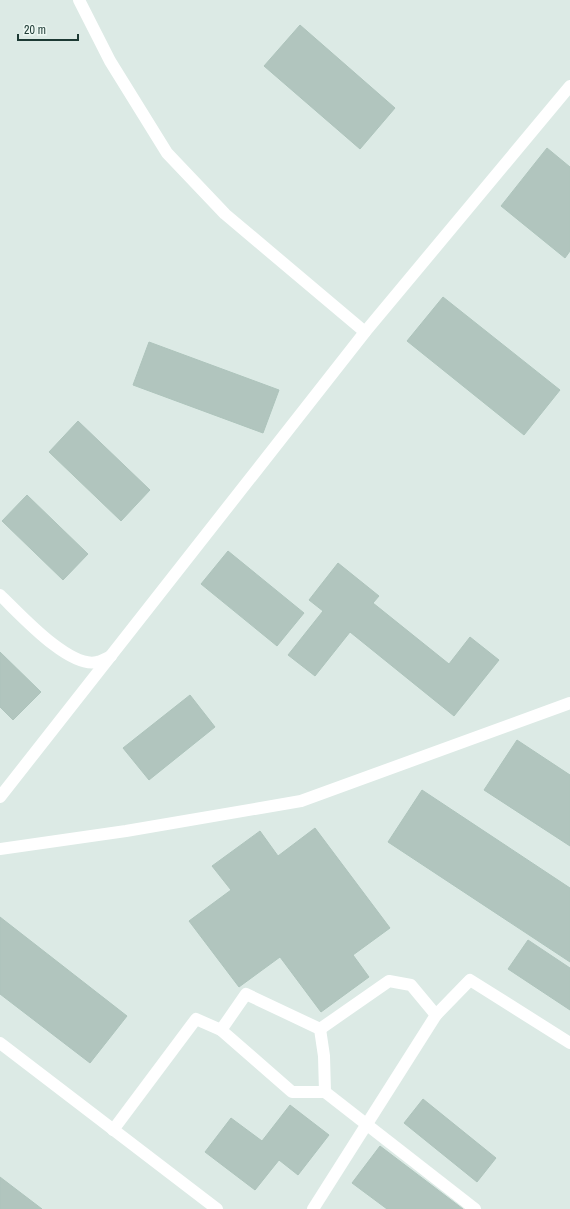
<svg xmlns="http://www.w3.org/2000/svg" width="570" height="1209" font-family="'Archivo Narrow',sans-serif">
<rect width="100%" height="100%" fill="#dceae5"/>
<g fill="#b1c5be" stroke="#aec4bc">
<polygon points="300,25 395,108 360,149 264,66"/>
<polygon points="547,148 570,167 570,251 565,258 501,206"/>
<polygon points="443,297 560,390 524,435 407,341"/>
<polygon points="149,342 279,390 263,433 133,385"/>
<polygon points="78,421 150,490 121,521 49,452"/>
<polygon points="27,495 88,554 63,580 2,521"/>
<polygon points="228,551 304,613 277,646 201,584"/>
<polygon points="338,563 379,596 373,603 449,664 470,637 499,660 454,716 350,632 315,676 288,655 323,611 309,600"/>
<polygon points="0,652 41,692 13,720 0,707"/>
<polygon points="190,695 215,727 149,780 123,748"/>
<polygon points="517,740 570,775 570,846 484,790"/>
<polygon points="422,790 570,888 570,962 388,842"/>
<polygon points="315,828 390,928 353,955 369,977 321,1012 280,957 239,987 189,921 231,890 212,866 260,831 278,856"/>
<polygon points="0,917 127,1016 90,1063 0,994"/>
<polygon points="528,940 570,968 570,1010 508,969"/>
<polygon points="423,1099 496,1158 477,1182 404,1123"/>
<polygon points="290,1105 329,1135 298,1175 279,1160 255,1190 205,1152 231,1118 262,1141"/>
<polygon points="380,1146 463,1209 387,1209 352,1183"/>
<polygon points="0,1177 42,1209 0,1209"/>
</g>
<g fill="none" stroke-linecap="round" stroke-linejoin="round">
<g stroke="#fff" stroke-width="12">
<polyline points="79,0 110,61 167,153 225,214 365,332"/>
<path d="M0 595C19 613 69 669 97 662 102 661 107 658 111 656"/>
<polyline points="0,797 365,332 570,86"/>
<polyline points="0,849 126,831 301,801 570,703"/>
<polygon points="246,994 320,1029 324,1056 325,1092 292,1092 221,1030"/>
<polyline points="320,1029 389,981 411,985 436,1015 470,980 570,1043"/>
<polyline points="0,1043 217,1209"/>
<polyline points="325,1092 475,1209"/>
<polyline points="113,1130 196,1019 221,1030"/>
<polyline points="313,1209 436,1015"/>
</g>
</g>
<path d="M18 34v6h60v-6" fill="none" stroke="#1d3a34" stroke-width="2"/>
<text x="24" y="34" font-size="12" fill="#1d3a34" stroke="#ecf7f2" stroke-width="3" paint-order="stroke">20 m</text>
</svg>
